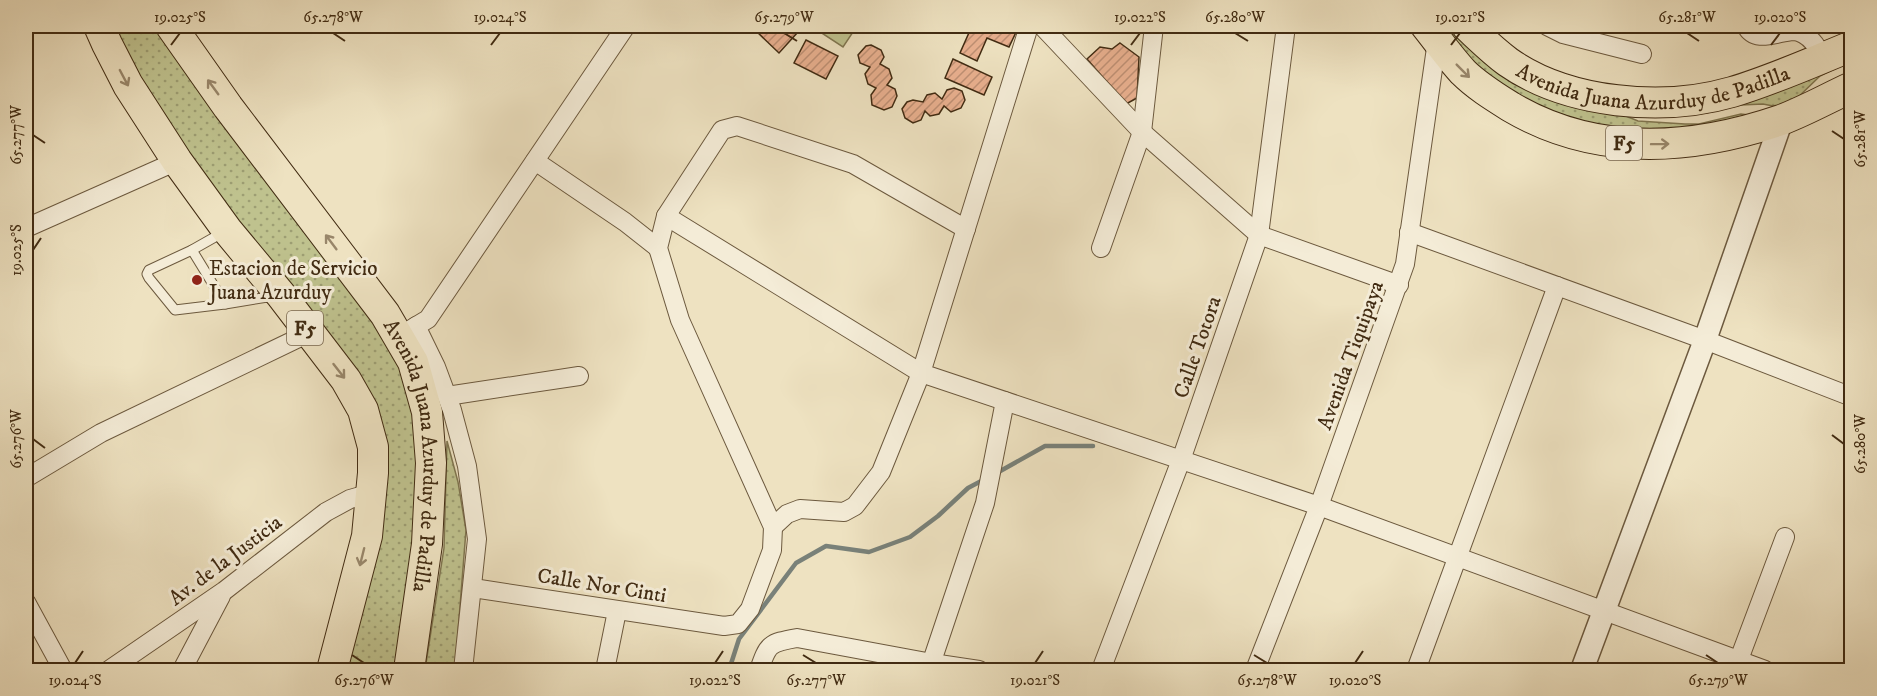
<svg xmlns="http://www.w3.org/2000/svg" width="1877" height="696" font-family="'IM FELL DW Pica',serif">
<defs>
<pattern id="grass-dots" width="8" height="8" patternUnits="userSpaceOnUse" patternTransform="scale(1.5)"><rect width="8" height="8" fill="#bfc28e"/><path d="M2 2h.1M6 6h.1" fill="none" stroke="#9d9e73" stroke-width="1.8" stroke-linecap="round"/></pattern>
<pattern id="building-hatch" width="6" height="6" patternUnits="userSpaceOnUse" patternTransform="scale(1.5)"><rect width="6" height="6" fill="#e8af8e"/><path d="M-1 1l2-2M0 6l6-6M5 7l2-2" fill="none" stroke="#be8f73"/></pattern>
</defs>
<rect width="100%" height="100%" fill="#eee2c1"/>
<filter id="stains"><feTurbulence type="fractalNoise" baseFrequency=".00333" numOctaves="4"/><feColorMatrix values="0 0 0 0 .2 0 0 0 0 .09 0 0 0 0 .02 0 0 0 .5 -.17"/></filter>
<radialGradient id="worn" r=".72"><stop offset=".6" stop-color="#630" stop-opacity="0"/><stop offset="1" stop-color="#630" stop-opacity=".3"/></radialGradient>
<g fill="url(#grass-dots)" stroke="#807650" stroke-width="1.5">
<polygon points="108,26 160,26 378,327 395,356 410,398 417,440 419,500 397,670 343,670 381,450 192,165"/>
<polygon points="1437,26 1453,26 1621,114 1638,121 1685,124 1699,124 1741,114 1749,115 1707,129 1615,133 1507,95"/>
<polygon points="1836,68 1820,76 1794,101 1778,107 1763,104 1741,105 1706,113 1677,116"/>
<polygon points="447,441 458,482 466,530 455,670 425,670 444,548"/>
</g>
<polygon fill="#bfc28e" stroke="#807650" stroke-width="1.5" points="811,26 857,26 843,47"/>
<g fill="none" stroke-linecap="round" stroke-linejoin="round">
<g stroke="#798179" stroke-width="4.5">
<polyline points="995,474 1045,446 1093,446"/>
<polyline points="729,670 739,639 796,563 826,546 869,552 910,537 938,516 968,488 985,479"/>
</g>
</g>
<g fill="url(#building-hatch)" stroke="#412b12" stroke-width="1.5">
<polygon points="373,26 401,26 402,30 373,33"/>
<polygon points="757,26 788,26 797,33 779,53 754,29"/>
<polygon points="972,26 1013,26 1018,28 1009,47 987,38 977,61 960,53"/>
<polygon points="806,40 838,56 826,79 794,63"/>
<polygon points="1120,43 1139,57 1137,98 1126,104 1087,59 1100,47 1112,49"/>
<polygon points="871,45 881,50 884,57 880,64 889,69 892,78 887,85 895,89 897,96 892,107 884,110 872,105 871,95 876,88 868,84 865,74 870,67 860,63 858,55 866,46"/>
<polygon points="953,59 992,77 984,95 945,78"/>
<polygon points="954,88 962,91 965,100 961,108 951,112 944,106 939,114 930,116 925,111 921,120 913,123 905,118 902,109 907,102 913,100 923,102 927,95 935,93 942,99 947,90"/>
</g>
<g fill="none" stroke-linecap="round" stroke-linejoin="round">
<g stroke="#6c593e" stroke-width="11">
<g id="service">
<polyline points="222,233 192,250 225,304 274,296"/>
<polyline points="192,250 149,270 147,274 149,278 175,310 225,304"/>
</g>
</g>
<g stroke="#6c593e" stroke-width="20">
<g id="minor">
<polyline points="1042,26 1142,132 1259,235 1399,285"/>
<polyline points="1547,26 1563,34 1642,54"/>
<path d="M1746 26C1755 44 1777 32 1793 31 1800 31 1808 36 1813 42 1817 46 1820 53 1822 58"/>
<polyline points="535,161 625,222 658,248"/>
<polyline points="666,216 921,373 1319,506 1765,670"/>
<polyline points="26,228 177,161"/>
<polyline points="1409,232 1705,340 1852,397"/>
<polyline points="1101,248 1142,132 1154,26"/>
<polyline points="416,326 436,367 452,410 467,466 477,539 463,670"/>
<polyline points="398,337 428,319 626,26"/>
<polyline points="447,396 579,376"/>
<polyline points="26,478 101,433 309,333"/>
<polyline points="773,527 787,514 800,509 844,512 855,506 881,472 921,373 1029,26"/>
<polyline points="473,588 724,626 738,624 750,609 772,550 773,527 680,320 658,248 666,216 722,130 737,126 853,164 966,229"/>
<polyline points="26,602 63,670"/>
<polyline points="109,670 224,591 326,512 350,499 371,493"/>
<polyline points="182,670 221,596"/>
<polyline points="605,670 617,611"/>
<path d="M759 670C768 644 769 643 797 638L932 663 979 670"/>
<polyline points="929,670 985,503 1005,401"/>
<polyline points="1101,670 1181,460 1259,235 1286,26"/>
<polyline points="1255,670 1319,506 1405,264 1437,41"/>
<polyline points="1416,670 1557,286"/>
<polyline points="1735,670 1785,537"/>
</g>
</g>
<g stroke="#6c593e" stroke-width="25">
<polyline id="tertiary" points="1582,670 1705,340 1782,119"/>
</g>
<g stroke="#412b12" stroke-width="32">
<g id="trunk">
<polyline points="99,26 107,44 128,85 177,161 227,230 281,295 346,380 363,410 373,447 373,473 367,536 332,670"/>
<path id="s1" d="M171 26 228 107 385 314 413 362 427 412 431 463 427 544 409 670"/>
<path d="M1426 26C1438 41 1450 58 1463 72 1477 86 1495 97 1511 107 1596 157 1690 151 1781 120 1805 111 1828 98 1852 87"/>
<path id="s2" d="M1467 26C1480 38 1493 51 1508 62 1568 104 1663 112 1732 92 1773 80 1812 62 1852 46"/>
</g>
</g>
<use href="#service" stroke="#f4ecd7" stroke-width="9"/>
<use href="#minor" stroke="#f4ecd7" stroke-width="18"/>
<use href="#tertiary" stroke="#f4ecd7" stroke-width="22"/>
<use href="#trunk" stroke="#eee2c1" stroke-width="30"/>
</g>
<defs><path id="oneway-shaft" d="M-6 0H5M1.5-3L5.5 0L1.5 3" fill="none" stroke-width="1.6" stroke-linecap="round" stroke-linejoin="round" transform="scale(1.5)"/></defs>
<g stroke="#98866a">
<use href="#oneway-shaft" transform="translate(1463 71) rotate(45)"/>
<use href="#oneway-shaft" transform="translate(124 78) rotate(62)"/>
<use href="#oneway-shaft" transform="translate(213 87) rotate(-126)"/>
<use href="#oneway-shaft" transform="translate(1660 144) rotate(-1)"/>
<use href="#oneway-shaft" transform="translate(331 242) rotate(-127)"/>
<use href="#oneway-shaft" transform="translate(339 371) rotate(52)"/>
<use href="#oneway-shaft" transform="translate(362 557) rotate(104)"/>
</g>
<path fill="none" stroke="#412b12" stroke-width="2" d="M333 33 345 41M784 33 797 41M1235 33 1248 41M1687 33 1699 41M171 45 180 33M491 45 500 33M1131 45 1140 33M1451 45 1460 33M1771 45 1780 33M1832 131 1844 139M33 135 45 143M33 250 41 238M1832 435 1844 444M33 439 45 448M352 655 364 663M803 655 816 663M1254 655 1267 663M1706 655 1718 663M75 663 83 651M715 663 723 651M1035 663 1043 651M1355 663 1363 651"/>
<circle fill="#8f2418" stroke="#f4ecd7" stroke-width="2" cx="197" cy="280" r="6"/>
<g text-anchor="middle" stroke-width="6" stroke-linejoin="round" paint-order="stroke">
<g fill="#f4ecd7" stroke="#77654d" stroke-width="1.5">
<rect x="1606" y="126" width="36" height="34" rx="4.5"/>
<rect x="287" y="311" width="36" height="34" rx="4.5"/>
</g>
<g font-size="20" font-weight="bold" fill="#412b12">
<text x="1624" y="150">F5</text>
<text x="305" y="335">F5</text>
</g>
<g font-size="21" fill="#412b12" stroke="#f4ecd7">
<text dy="7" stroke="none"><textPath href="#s2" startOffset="207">Avenida Juana Azurduy de Padilla</textPath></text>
<text transform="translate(1197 347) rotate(-71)" y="7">Calle Totora</text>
<text transform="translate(1350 355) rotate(-70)" y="7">Avenida Tiquipaya</text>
<text dy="7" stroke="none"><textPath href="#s1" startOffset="507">Avenida Juana Azurduy de Padilla</textPath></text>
<text transform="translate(225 560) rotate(-37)" y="7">Av. de la Justicia</text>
<text transform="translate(602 585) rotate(9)" y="7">Calle Nor Cinti</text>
</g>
<g font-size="21" fill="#412b12" stroke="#f4ecd7" text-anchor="start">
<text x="209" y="275">Estacion de Servicio<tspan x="209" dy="24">Juana Azurduy</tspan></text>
</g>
</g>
<rect width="1877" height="696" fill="none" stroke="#eee2c1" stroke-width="66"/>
<rect x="33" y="33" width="1811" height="630" fill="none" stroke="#412b12" stroke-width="2"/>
<g font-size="15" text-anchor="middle" fill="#412b12">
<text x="180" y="22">19.025°S</text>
<text x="333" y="22">65.278°W</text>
<text x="500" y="22">19.024°S</text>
<text x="784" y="22">65.279°W</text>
<text x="1140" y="22">19.022°S</text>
<text x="1235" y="22">65.280°W</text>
<text x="1460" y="22">19.021°S</text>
<text x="1687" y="22">65.281°W</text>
<text x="1780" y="22">19.020°S</text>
<text transform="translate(16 135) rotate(-90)" y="5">65.277°W</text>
<text transform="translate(1860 139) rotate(-90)" y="5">65.281°W</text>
<text transform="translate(16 250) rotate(-90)" y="5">19.025°S</text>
<text transform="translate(16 439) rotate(-90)" y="5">65.276°W</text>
<text transform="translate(1860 444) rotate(-90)" y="5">65.280°W</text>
<text x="75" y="685">19.024°S</text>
<text x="364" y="685">65.276°W</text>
<text x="715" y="685">19.022°S</text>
<text x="816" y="685">65.277°W</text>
<text x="1035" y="685">19.021°S</text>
<text x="1267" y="685">65.278°W</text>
<text x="1355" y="685">19.020°S</text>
<text x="1718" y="685">65.279°W</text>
</g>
<rect width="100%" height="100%" filter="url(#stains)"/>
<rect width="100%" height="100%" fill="url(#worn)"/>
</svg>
